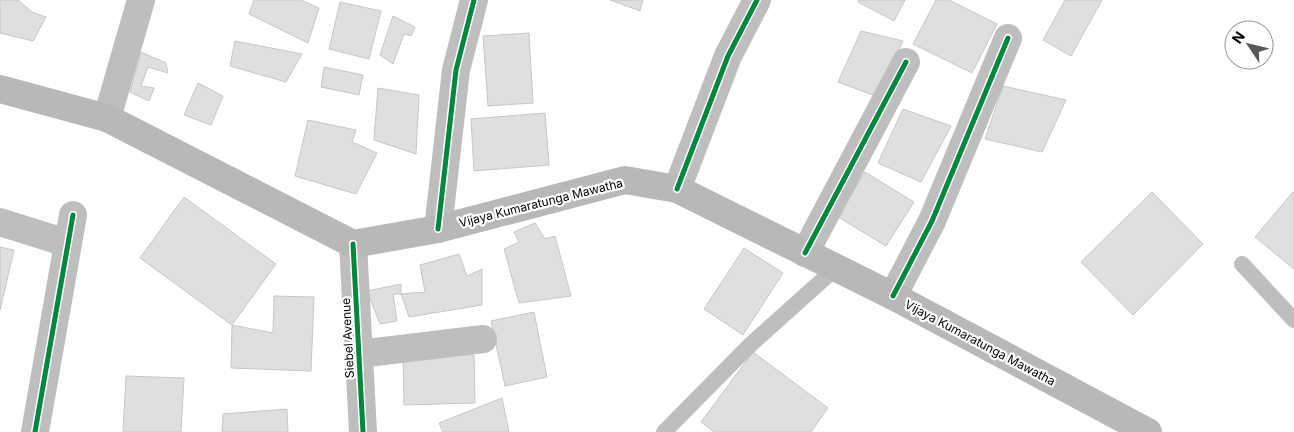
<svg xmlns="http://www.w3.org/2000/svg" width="1294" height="432" font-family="Inter,sans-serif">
<rect width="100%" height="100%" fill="#fff"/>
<g fill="#dfdfdf" stroke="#c7c7c7">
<polygon points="0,0 18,0 32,12 46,17 33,41 0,33"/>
<polygon points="254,0 301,0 319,8 308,43 249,14"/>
<polygon points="610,0 643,0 640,11"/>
<polygon points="859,0 905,0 894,21 858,2"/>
<polygon points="936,0 949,0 997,24 972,73 913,44"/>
<polygon points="1065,0 1102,0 1071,56 1043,40"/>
<polygon points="340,2 381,11 369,59 329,49"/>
<polygon points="393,16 415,27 411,36 404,34 393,64 380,55"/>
<polygon points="861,31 903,41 878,97 838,82"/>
<polygon points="529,33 533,103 488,106 483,36"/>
<polygon points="235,41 302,54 286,82 230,66"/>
<polygon points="141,52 166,63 168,73 148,67 141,86 154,88 149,101 130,92"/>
<polygon points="324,67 363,75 359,95 321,87"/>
<polygon points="198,83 223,96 211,125 184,115"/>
<polygon points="1003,86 1066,100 1042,152 985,139"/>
<polygon points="378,88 419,95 416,154 374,140"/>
<polygon points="903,109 951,126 921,182 878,163"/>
<polygon points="545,113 549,165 474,171 471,119"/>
<polygon points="308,120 356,130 352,142 377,153 356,194 295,176"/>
<polygon points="865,172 914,202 886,246 838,217"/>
<polygon points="1152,192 1203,244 1133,315 1081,262"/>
<polygon points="1293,192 1294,193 1294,269 1255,237"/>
<polygon points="184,197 276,264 232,325 140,258"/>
<polygon points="535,223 545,239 555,236 571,296 519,303 504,249 519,242 514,232"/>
<polygon points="0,247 14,250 0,310"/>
<polygon points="744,248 783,273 743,335 704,309"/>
<polygon points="459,254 467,276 482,269 482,305 409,317 401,294 425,292 420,265"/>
<polygon points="401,284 401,294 393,294 397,321 380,324 367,291"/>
<polygon points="274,296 314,297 311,371 231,368 232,325 273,333"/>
<polygon points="534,312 547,377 505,386 491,321"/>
<polygon points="753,352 828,408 811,432 714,432 701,422"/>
<polygon points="474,355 475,403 404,405 403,357"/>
<polygon points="126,376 184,378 181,432 123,432"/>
<polygon points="502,398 509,432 443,432 439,423"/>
<polygon points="287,409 288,432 222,432 223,414"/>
</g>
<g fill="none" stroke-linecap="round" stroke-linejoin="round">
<g stroke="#bebebe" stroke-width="16">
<polyline points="1242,264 1294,320"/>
<polyline points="664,432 749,346 836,268"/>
</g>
<g stroke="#bebebe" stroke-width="28">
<polyline points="107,118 141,0"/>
<polyline points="677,189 728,56 757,0"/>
<polyline points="0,222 67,243"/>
<polyline points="438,229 456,70 474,0"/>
<polyline points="353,244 363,432"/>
<polyline points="805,253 906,62"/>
<polyline points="893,296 932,221 1008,38"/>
<polyline points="359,354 483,339"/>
<polyline points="35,432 73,215"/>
</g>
<polyline stroke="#b8b8b8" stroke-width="28" points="0,89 107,118 353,244 438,229 625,180 677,189 893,296 1148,432"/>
<g stroke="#fff" stroke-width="8">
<g id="cycleway">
<polyline points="677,189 728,56 757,0"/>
<polyline points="438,229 456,70 474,0"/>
<polyline points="353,244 363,432"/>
<polyline points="805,253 906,62"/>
<polyline points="893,296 932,221 1008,38"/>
<polyline points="35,432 73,215"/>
</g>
</g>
<use href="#cycleway" stroke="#00873e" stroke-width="5"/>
</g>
<g text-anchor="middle" stroke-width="4.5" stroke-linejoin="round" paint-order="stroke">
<g font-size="12" fill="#000" stroke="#fff">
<text transform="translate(541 203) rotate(-14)" y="4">Vijaya Kumaratunga Mawatha</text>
<text transform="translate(348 338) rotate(-93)" y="4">Siebel Avenue</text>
<text transform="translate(980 343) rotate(28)" y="4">Vijaya Kumaratunga Mawatha</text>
</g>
</g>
<g transform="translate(1249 45) rotate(305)"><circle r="24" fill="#ffffff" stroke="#999999"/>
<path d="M0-4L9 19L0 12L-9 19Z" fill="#595959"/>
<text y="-8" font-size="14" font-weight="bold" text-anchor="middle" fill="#000000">N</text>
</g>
</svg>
